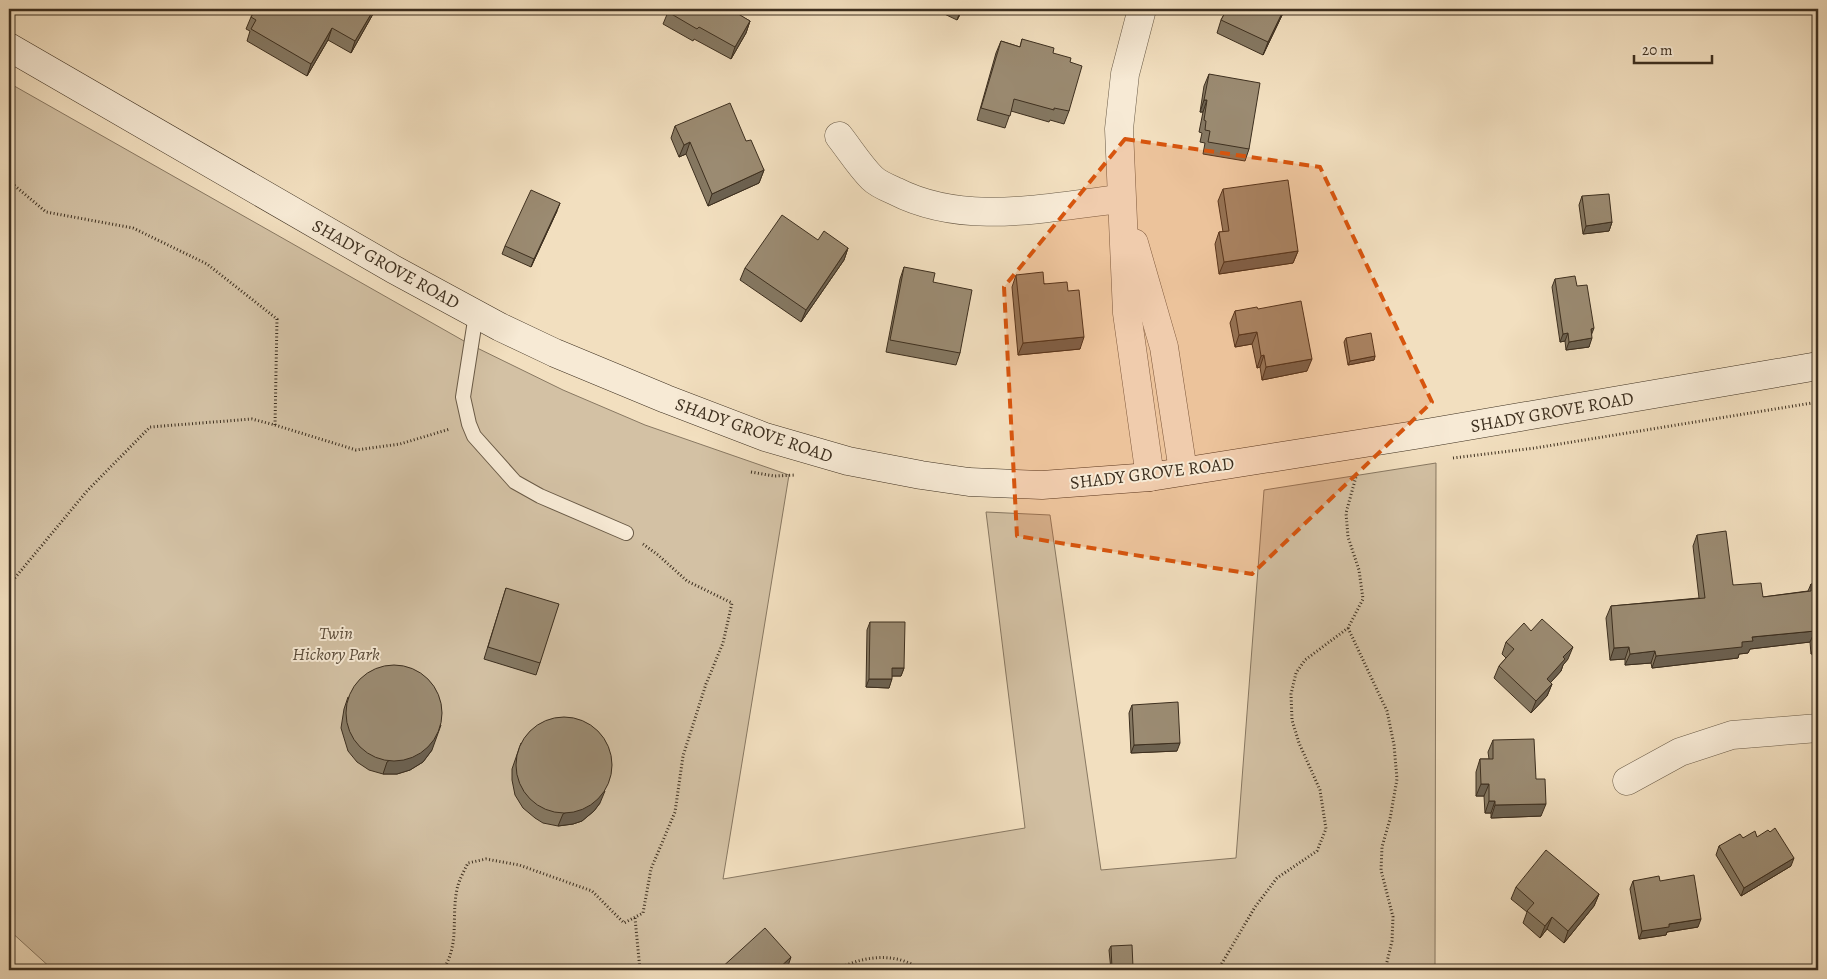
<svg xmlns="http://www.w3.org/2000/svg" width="1827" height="979" font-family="Alegreya,serif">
<rect width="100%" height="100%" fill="#f2dfbf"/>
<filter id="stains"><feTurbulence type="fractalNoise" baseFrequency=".004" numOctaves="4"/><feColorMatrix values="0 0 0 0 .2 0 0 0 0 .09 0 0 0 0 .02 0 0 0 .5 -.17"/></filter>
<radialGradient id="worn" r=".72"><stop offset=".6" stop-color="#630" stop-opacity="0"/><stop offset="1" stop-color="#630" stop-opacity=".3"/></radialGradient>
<polygon fill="#d3c1a4" stroke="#887862" points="9,83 471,345 563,390 645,425 789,475 723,879 1025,828 986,512 1050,515 1101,870 1236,858 1264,490 1436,463 1435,970 53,970 9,930"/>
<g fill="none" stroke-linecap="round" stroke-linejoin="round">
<g stroke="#6a5b47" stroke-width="16">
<polyline id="lane" points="476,314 463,397 469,424 474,436 515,482 540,496 626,533"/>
</g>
<g stroke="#6a5b47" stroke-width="29">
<g id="street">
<polyline points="1142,9 1125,74 1119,129 1127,313 1150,477"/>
<path d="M839 136C850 150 860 166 872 178 878 184 888 188 895 191 965 227 1047 207 1121 199"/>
<polyline points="1134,243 1164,347 1183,471"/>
<polyline points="1627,781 1680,752 1732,735 1818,728"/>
</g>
</g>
<g stroke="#3d2f1f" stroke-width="29">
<polyline id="secondary" points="9,47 393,269 500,327 555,353 666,399 765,437 848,461 921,475 969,482 1042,485 1150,477 1415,435 1818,366"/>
</g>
<g stroke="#3d2f1f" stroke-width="3" stroke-dasharray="1 2.5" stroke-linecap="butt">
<polyline points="9,181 46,212 133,228 207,264 277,319 275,425 252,419 150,427 87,491 9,585"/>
<polyline points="275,425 356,450 400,444 450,429"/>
<polyline points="1453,458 1535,448 1818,402"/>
<polyline points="751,472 774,476 796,475"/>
<polyline points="1348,628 1387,711 1394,745 1397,779 1390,819 1382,847 1381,870 1393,917 1392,941 1386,966 1383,970"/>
<polyline points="635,918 640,970"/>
<polyline points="9,968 11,970"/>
<path d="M443 970C460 943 451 919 457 889 459 880 464 871 468 863L486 859 519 865 592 891 624 923 643 913 651 869 675 812 683 756 706 684 723 643 732 603 687 581 658 555 643 544"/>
<path d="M836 970C862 956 896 951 921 970"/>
<polyline points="1218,970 1255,907 1277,878 1317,851 1326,829 1320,790 1299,743 1292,720 1291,694 1296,673 1305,660 1348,628 1363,599 1359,570 1348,537 1346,513 1357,473"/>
</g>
<use href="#lane" stroke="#f7ead5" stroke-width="14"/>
<use href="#street" stroke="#f7ead5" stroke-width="28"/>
<use href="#secondary" stroke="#f7ead5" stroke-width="28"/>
</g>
<g fill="#857862" stroke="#3d2f1f">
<polygon points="256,9 375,9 373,14 351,53 328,40 307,76 247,41 250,31 246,29 251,17"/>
<polygon points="937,9 963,9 957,20 936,10"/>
<polygon points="1227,9 1285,9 1263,55 1217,33 1221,20"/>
<polygon points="732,11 750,21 746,33 731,59 694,39 693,41 663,24 668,12"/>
<polygon points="1022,39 1070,62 1069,111 1064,124 1050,120 1049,122 1011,111 1005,128 977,120 996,53 1001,41 1020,47"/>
<polygon points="1209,74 1249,149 1245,161 1203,154 1205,143 1200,142 1202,133 1199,132 1203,112 1200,112 1204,86"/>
<polygon points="675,126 746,141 764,170 759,183 708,206 686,154 679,157 671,138"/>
<polygon points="1223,189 1298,251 1293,263 1219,274 1215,244 1219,232 1223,232 1218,201"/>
<polygon points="1582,196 1612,222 1609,231 1583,234 1579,205"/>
<polygon points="557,211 531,267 502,254 505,246"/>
<polygon points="848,248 844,260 801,322 740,280 745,268"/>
<polygon points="904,267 933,282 960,353 956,365 886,352 900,279"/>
<polygon points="1016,275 1068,291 1080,349 1018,355 1012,287"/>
<polygon points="1555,279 1577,286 1591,335 1589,347 1566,350 1565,341 1560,342 1552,287"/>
<polygon points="1258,309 1307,371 1262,380 1260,367 1257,368 1252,344 1235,347 1230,323 1235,311"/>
<polygon points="1346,338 1375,356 1374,360 1348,365 1344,342"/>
<polygon points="1697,535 1733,585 1763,597 1808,591 1811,584 1818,653 1811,654 1810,642 1750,649 1748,653 1739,654 1738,658 1652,668 1651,663 1625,665 1625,659 1610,660 1606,618 1611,606 1699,598 1693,546"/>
<polygon points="506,588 540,663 536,675 484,659"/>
<polygon points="870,622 904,668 901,676 892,676 889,688 866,687 867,630"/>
<polygon points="1531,631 1568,659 1563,665 1561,671 1550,683 1552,684 1547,696 1531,713 1494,678 1499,666 1506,658 1502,654 1506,642"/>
<polygon points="348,697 432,750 423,762 410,770 397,774 383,774 369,770 357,762 348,751 341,728 344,709"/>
<polygon points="1132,705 1177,751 1131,753 1129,713"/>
<polygon points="1493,740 1536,779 1541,816 1491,818 1491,813 1485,813 1484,796 1476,796 1476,772 1480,759 1489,759 1488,752"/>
<polygon points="521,743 600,803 594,811 582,821 573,824 558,826 543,823 535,818 523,808 515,795 512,780 512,769"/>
<polygon points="1757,837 1791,866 1741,896 1716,855 1719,846 1743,838"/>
<polygon points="1633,881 1660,881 1698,927 1667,932 1666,935 1639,939 1630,889"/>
<polygon points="1516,887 1599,894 1594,906 1564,943 1547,929 1540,938 1523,923 1527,912 1511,899"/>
<polygon points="1111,946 1133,967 1132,970 1111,970 1109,950"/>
</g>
<g fill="#6c6150" stroke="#3d2f1f">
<polygon points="374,9 375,9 373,14 351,53 355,41"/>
<polygon points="961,9 963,9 957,20"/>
<polygon points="1284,9 1285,9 1263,55 1268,42"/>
<polygon points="750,21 746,33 731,59 735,47"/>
<polygon points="332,28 328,40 307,76 311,64"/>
<polygon points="1204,100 1207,100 1203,112 1200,112"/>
<polygon points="690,142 686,154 679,157 684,145"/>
<polygon points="764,170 759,183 708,206 712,194"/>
<polygon points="560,203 557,211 531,267 534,259"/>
<polygon points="1612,222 1609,231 1583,234 1586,226"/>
<polygon points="848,248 844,260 801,322 806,310"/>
<polygon points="1298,251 1293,263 1219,274 1224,262"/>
<polygon points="1594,328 1591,336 1591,329"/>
<polygon points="1257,332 1252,344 1235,347 1239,335"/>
<polygon points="1568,333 1565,341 1560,342 1563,334"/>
<polygon points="1084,337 1080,349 1018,355 1023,343"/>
<polygon points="1592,338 1589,347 1566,350 1569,342"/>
<polygon points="1264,355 1260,367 1257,368 1261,356"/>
<polygon points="1375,356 1374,360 1348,365 1350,361"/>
<polygon points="1312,359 1307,371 1262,380 1266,367"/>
<polygon points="1815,631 1810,642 1750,649 1748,653 1739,654 1738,658 1652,668 1656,656 1752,637"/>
<polygon points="1816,642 1818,642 1818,653 1811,654"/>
<polygon points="1573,647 1568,659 1563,665 1561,671 1543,691 1547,679 1563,657"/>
<polygon points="1629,647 1625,659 1610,660 1614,648"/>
<polygon points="1655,651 1651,663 1625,665 1630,654"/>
<polygon points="892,668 904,668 901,676 889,676"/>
<polygon points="869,679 892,679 889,688 866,687"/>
<polygon points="1552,684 1547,696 1531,713 1536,701"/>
<polygon points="441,725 432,750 423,762 410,770 397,774 383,774 387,762"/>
<polygon points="1180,743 1177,751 1131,753 1134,745"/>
<polygon points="1481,784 1489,784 1484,796 1476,796"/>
<polygon points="605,791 600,803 594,811 582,821 573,824 558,826 563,814"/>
<polygon points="1489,801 1495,801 1491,813 1485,813"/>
<polygon points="1546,804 1541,816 1491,818 1495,805"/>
<polygon points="1794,858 1791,866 1741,896 1744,888"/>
<polygon points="1599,894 1594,906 1564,943 1568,931"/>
<polygon points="1552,917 1547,929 1540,938 1545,926"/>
<polygon points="1701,919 1698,927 1667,932 1666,935 1639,939 1642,931 1669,924"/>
<polygon points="791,957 787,969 785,970 777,970"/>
<polygon points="1133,967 1132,970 1112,970 1112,969"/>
</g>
<g fill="#9b8b72" stroke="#3d2f1f">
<polygon points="256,9 374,9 355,41 332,28 311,64 251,29 256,20 251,17"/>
<polygon points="670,9 731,9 730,9 750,21 735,47 699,27 697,29 668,12"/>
<polygon points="1227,9 1284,9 1268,42 1221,20"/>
<polygon points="1022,39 1054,48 1053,53 1071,58 1070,62 1082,66 1069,111 1054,108 1054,110 1014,99 1010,116 981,108 1001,41 1020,47"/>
<polygon points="1209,74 1260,83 1249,149 1208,142 1210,131 1205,130 1206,121 1204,120 1207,100 1204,100"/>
<polygon points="730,103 746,141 751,140 764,170 712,194 690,142 684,145 675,126"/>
<polygon points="1288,180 1298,251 1224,262 1219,232 1229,231 1223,189"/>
<polygon points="531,190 560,203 534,259 505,246"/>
<polygon points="1609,194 1612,222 1586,226 1582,196"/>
<polygon points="782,215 818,240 824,231 848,248 806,310 745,268"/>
<polygon points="904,267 935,273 933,282 972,290 960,353 890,340"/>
<polygon points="1043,272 1044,284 1067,282 1068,291 1079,290 1084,337 1023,343 1016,275"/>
<polygon points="1575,276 1577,286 1587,285 1594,328 1591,329 1592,338 1569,342 1568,333 1563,334 1555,279"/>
<polygon points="1301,301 1312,359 1266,367 1264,355 1261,356 1257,332 1239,335 1235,311 1257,307 1258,309"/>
<polygon points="1371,333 1375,356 1350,361 1346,338"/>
<polygon points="1726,531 1733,585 1761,583 1763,597 1811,591 1811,584 1818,583 1818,642 1816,642 1815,631 1752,637 1753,641 1742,642 1742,647 1656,656 1655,651 1630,654 1629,647 1614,648 1611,606 1705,598 1697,535"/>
<polygon points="506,588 559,604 540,663 488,647"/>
<polygon points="1542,619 1573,647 1563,657 1565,659 1547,679 1552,684 1536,701 1499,666 1514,649 1506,642 1524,623 1531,631"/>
<polygon points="870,622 905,622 904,668 892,668 892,679 869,679"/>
<circle cx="394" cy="713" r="48"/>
<polygon points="1178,702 1180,743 1134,745 1132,705"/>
<circle cx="564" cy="765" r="48"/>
<polygon points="1534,739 1536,779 1545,779 1546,804 1495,805 1495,801 1489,801 1489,784 1481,784 1480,759 1493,759 1493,740"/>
<polygon points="1775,828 1794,858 1744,888 1719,846 1740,834 1743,838 1755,831 1757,837 1768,830 1770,832"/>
<polygon points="1546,850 1599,894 1568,931 1552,917 1545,926 1527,911 1534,903 1516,887"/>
<polygon points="1694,875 1701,919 1669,924 1669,927 1642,931 1633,881 1659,876 1660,881"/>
<polygon points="765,928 791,957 777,970 719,970"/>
<polygon points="1132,945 1133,967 1112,969 1111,946"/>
</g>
<path fill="#d7550e" fill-opacity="0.2" stroke="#d7550e" stroke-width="4" stroke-dasharray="10 6" stroke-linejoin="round" d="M1125 139 1320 167 1432 402 1252 574 1017 536 1004 287Z"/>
<g text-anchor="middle" stroke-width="4" stroke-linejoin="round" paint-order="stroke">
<g font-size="18" fill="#3d2f1f" stroke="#f7ead5">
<text transform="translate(386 264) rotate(29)" y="6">SHADY GROVE ROAD</text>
<text transform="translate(1552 412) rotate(-10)" y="6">SHADY GROVE ROAD</text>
<text transform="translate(754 430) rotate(19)" y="6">SHADY GROVE ROAD</text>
<text transform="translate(1152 473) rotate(-7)" y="6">SHADY GROVE ROAD</text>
</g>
<g font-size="18" font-style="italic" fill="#5b4c3a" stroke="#f7ead5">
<text x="336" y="639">Twin<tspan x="336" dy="21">Hickory Park</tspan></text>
</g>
</g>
<rect width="1827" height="979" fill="none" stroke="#f2dfbf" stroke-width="30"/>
<rect x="10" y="10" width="1807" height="959" fill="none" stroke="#3d2f1f" stroke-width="2.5"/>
<rect x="15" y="15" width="1797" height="949" fill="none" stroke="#3d2f1f"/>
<path d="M1634 55v8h78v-8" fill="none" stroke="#3d2f1f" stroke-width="2.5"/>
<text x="1642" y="55" font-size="15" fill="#3d2f1f" stroke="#f7ead5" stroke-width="4" paint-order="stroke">20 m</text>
<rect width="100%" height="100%" filter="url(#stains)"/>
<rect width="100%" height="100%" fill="url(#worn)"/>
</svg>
